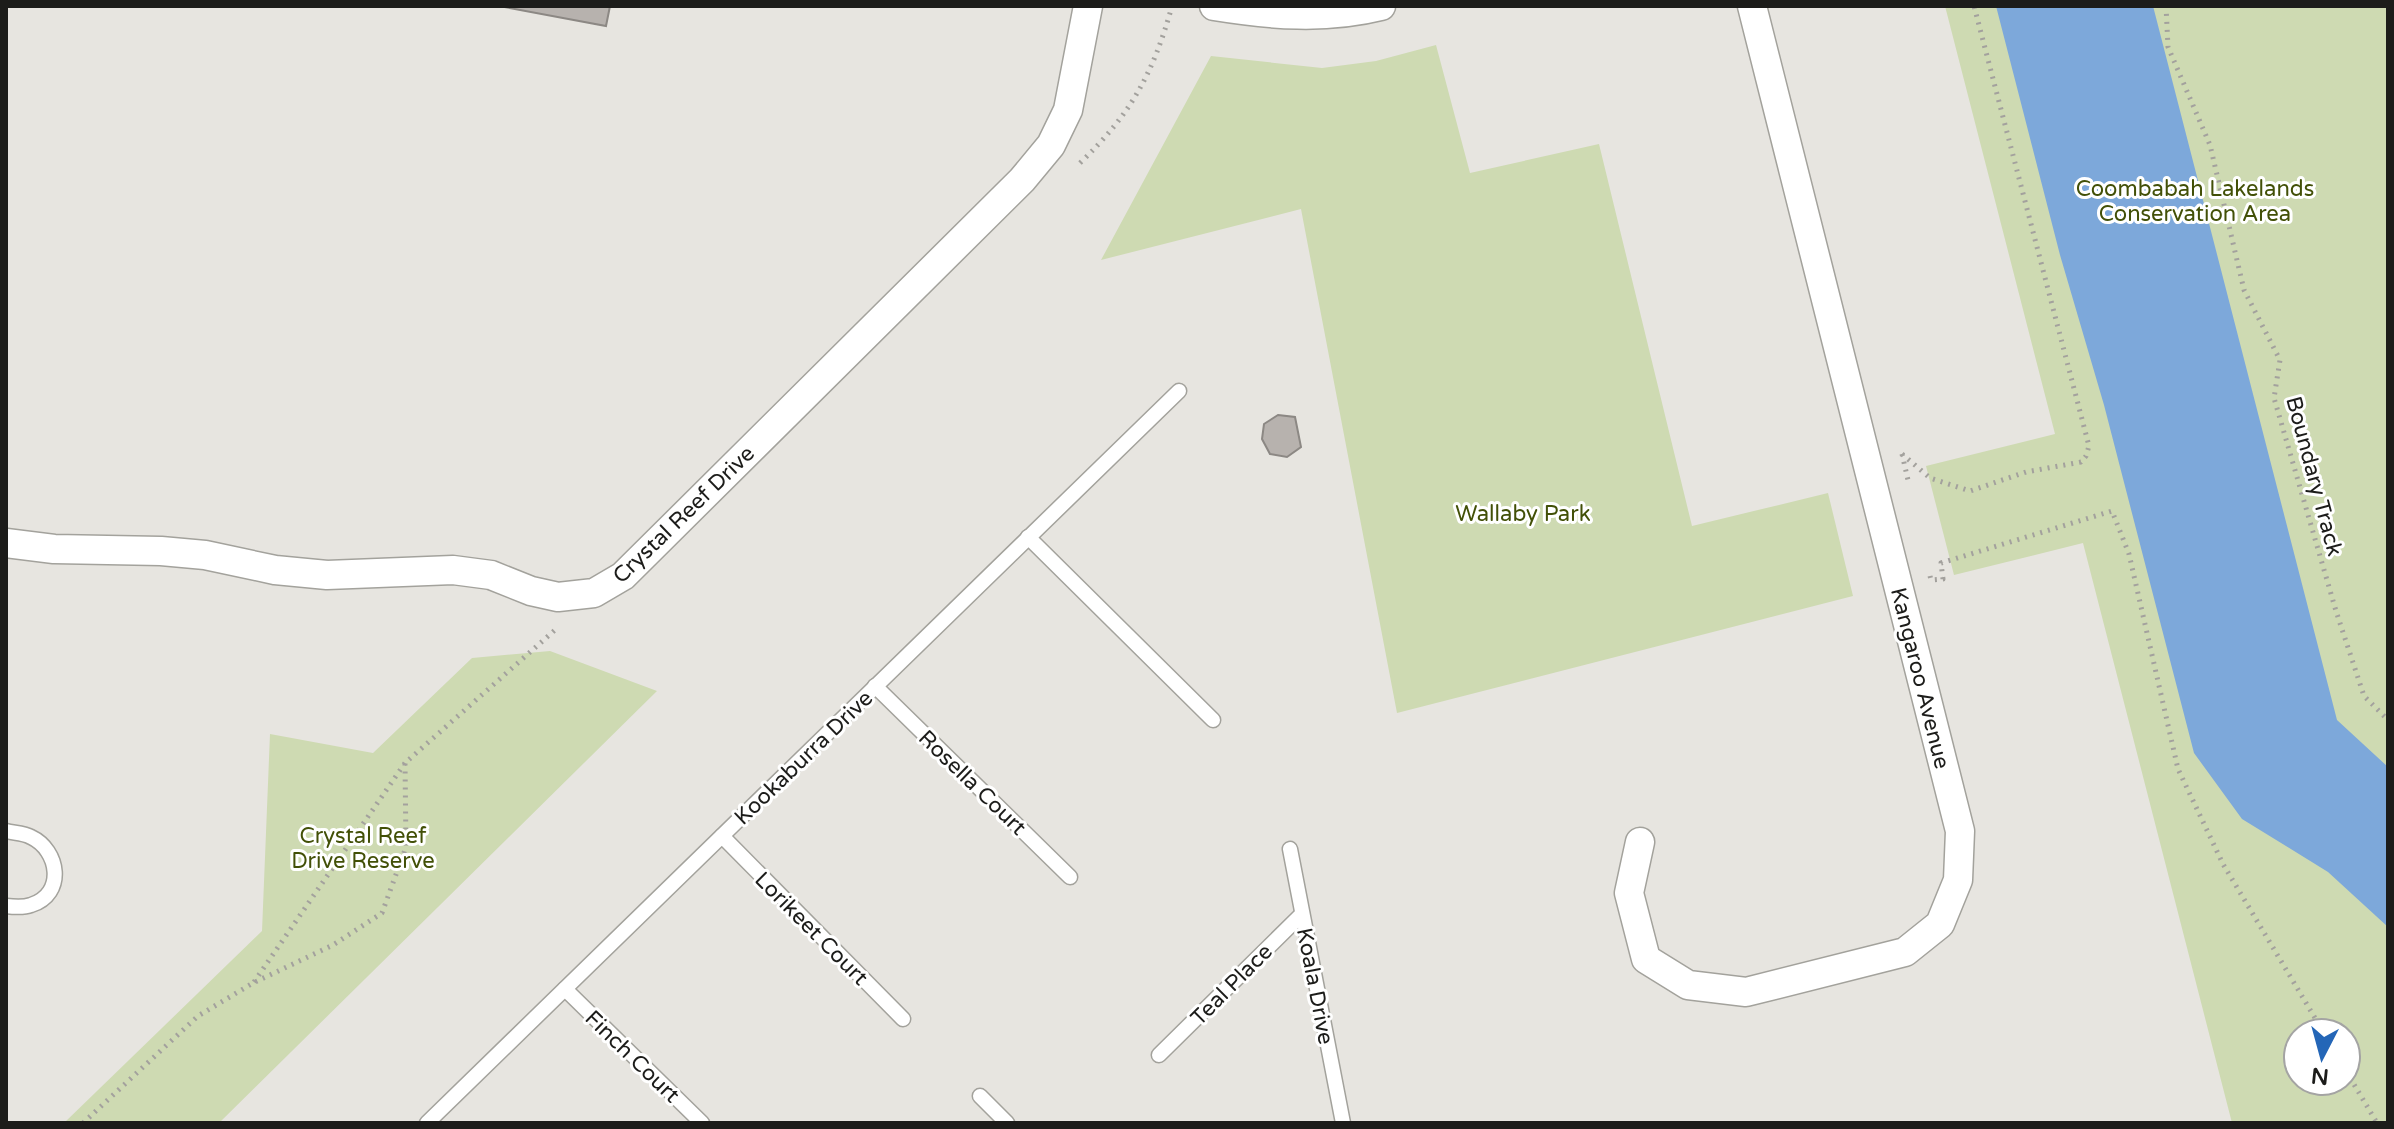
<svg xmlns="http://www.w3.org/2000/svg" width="2394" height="1129" font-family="'Varela Round',sans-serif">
<rect width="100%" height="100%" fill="#e7e5e0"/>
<g fill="#cedab2" fill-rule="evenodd">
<path d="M1945 6H2388V1123H2232L2083 543 1954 575 1926 466 2055 434ZM2298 1033H2346V1081H2298Z"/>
<polygon points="1436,45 1470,173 1599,144 1692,526 1828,493 1853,596 1397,713 1301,209 1101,260 1211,56 1322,68 1376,61"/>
<polygon points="550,651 657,691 219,1123 64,1123 262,931 270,734 373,753 472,658"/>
</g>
<polygon fill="#7da8da" points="1996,6 2153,6 2337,720 2388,767 2388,927 2328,872 2242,819 2194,753 2104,405 2060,255"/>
<g fill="#b7b2ae" stroke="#8c8884" stroke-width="2">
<polygon points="499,6 610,6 606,26"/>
<polygon points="1278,415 1295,417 1301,447 1287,457 1270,454 1262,439 1264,424"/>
</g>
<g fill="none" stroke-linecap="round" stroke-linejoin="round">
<g stroke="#a3a29c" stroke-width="17">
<g id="lane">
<polyline points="1028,537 1213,720"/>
<polyline points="875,686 1070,877"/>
<path d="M6 831C14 833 24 833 31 837 59 850 66 894 31 905 23 908 14 907 6 906"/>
<polyline points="722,836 903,1019"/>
<polyline points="1290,849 1343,1123"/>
<polyline points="565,989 702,1123"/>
<polyline points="1159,1055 1302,914"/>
<polyline points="980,1096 1007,1123"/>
<polyline points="427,1123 1179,391"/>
</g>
</g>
<g stroke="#a3a29c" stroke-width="31">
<g id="street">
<path d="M1214 6C1270 15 1325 20 1381 6"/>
<polyline points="6,543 54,549 161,551 205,555 275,570 327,575 453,570 491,575 531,591 558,597 594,593 623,576 1022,180 1051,145 1068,110 1088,6"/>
<polyline points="1640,842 1629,893 1646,959 1688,985 1746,992 1905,952 1940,924 1958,880 1960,831 1752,6"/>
</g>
</g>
<g stroke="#a3a19d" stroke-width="5" stroke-dasharray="2 6" stroke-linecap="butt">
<polyline points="2166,6 2168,47 2210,145 2244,290 2280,360 2274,398 2336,611 2364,696 2388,720"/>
<path d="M1080 163C1131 114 1153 74 1172 6"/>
<polyline points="1902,454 1908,480"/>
<polyline points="1902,454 1930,478 1970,491 2026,472 2081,462 2086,456 2089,446 1974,6"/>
<polyline points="1930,576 1931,580 1943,579 1941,563 2112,511 2129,554 2178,769 2223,864 2324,1033"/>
<polyline points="254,982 405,763"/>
<polyline points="2346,1071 2377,1123"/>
<polyline points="83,1123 198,1016 253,983 333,945 382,913 406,847 405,763 555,630"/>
</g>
<use href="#lane" stroke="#fff" stroke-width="14"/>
<use href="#street" stroke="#fff" stroke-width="28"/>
</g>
<g text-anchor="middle" stroke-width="6" stroke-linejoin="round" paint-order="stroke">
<g font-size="22" fill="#425007" stroke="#fff">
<text x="2195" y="196">Coombabah Lakelands<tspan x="2195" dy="25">Conservation Area</tspan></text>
<text x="1523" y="521">Wallaby Park</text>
<text x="363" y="843">Crystal Reef<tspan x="363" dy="25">Drive Reserve</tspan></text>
</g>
<g font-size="22" fill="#1c1c1a" stroke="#fff">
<text transform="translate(2315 476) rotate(75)" y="8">Boundary Track</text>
<text transform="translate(683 514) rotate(-44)" y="8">Crystal Reef Drive</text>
<text transform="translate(1921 678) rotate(76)" y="8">Kangaroo Avenue</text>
<text transform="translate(803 757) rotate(-44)" y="8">Kookaburra Drive</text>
<text transform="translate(973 782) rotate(44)" y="8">Rosella Court</text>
<text transform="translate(812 928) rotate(45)" y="8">Lorikeet Court</text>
<text transform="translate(1231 984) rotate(-45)" y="8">Teal Place</text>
<text transform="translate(1316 986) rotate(79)" y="8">Koala Drive</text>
<text transform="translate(633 1056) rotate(44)" y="8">Finch Court</text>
</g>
</g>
<rect width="2394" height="1129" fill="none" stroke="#1c1c1a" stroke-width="16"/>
<g transform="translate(2322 1057) rotate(186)"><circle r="38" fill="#ffffff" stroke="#a4a4a3" stroke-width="2"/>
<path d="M0-6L14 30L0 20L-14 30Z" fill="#2466b7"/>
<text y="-12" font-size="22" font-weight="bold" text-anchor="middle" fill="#1c1c1a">N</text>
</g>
</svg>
